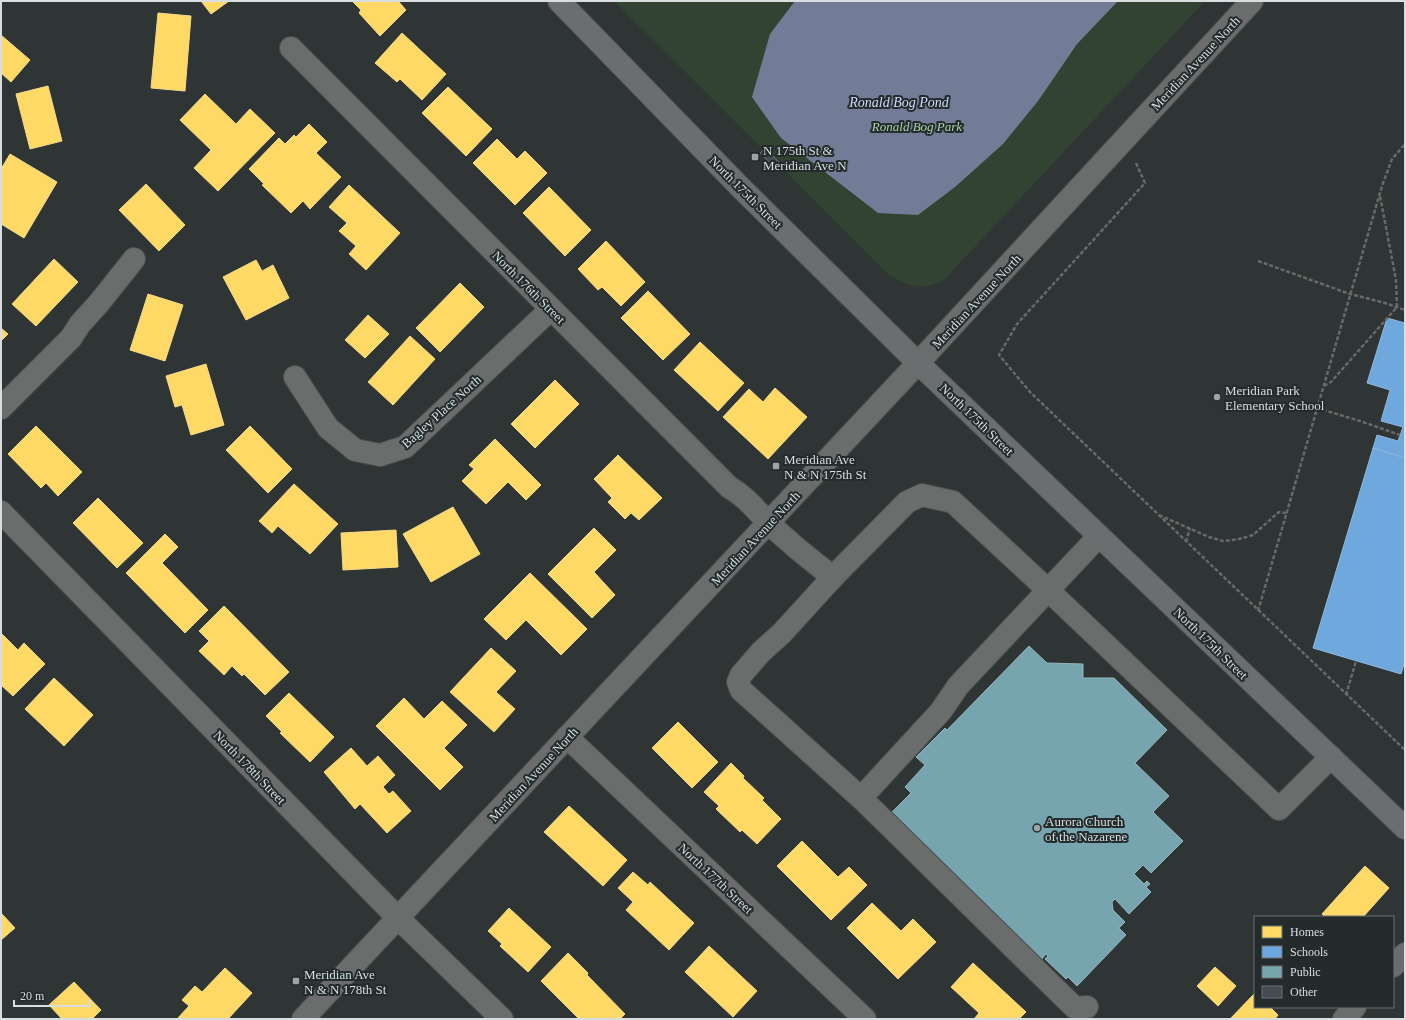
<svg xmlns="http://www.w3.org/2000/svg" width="1406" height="1020" font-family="Georgia,serif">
<rect width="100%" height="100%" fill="#2f3434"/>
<path fill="#324431" d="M614 1H1205L943 281C922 290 907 287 889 275Z"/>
<polygon fill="#727c96" points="795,1 1118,1 1077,44 1038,101 1003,144 955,187 918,215 878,213 781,138 752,97 770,34"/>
<g fill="#ffd966" stroke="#f4db8b">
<polygon points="201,1 229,1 211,14"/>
<polygon points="352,1 398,1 406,10 380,36 359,13 361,10"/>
<polygon points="158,13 191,16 185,91 151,88"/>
<polygon points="402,33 446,74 422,100 400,79 397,82 375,63"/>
<polygon points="1,35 30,60 11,82 1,73"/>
<polygon points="48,86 62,141 30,149 16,94"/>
<polygon points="448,87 492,129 466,156 422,113"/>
<polygon points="205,94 236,124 250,109 275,133 218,191 194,168 211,150 180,120"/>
<polygon points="309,124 327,142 316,153 341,177 310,209 303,201 291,213 262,185 264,184 249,169 279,138 285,144 294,135 296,137"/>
<polygon points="497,139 517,159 525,151 547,173 515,205 473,163"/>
<polygon points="10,154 57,182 24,238 1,224 1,169"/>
<polygon points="146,184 185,225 159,251 119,210"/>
<polygon points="349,185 400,233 366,270 349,254 356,246 339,231 347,223 329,207"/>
<polygon points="549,187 591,230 565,256 523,213"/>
<polygon points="606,241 645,282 621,306 602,287 598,290 578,269"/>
<polygon points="54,259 78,282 36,326 12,304"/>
<polygon points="256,260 262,271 273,265 289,298 246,320 223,277"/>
<polygon points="460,283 484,307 440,352 416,328"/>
<polygon points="648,291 690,334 663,360 621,318"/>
<polygon points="148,294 183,305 165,361 130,350"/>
<polygon points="368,315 389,334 365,358 345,340"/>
<polygon points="1,328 8,334 1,341"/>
<polygon points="410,336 435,359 393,405 368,382"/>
<polygon points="700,342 744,383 718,411 674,370"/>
<polygon points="206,364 224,425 191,435 182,405 175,407 166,376"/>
<polygon points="555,380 579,404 535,448 511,424"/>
<polygon points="775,388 807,417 768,459 723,417 749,389 763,402"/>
<polygon points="36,426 82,472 58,496 46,483 41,488 8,454"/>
<polygon points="250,426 292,469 268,493 226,450"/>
<polygon points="495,439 541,485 526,500 508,482 486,504 462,481 474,469 469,465"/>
<polygon points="618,455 662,498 639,520 631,513 625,519 608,502 612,498 594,479"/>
<polygon points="294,484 338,524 310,554 278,526 272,533 259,521"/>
<polygon points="98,498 143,543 117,568 73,523"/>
<polygon points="453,507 480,554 431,582 403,534"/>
<polygon points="594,528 616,550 594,572 615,595 592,618 548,574"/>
<polygon points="396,530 398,567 343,570 341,533"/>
<polygon points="165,534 178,547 162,563 208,610 185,633 126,573"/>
<polygon points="530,573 587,629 561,655 526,620 506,640 484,619"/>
<polygon points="224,606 289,672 265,695 244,674 242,676 232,666 224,675 199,651 209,641 199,631"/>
<polygon points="1,633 18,650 24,643 45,664 13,696 1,685"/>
<polygon points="491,648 516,671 496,692 515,709 494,732 450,692"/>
<polygon points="54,678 93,715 64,746 25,709"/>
<polygon points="289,693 334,737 310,762 280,733 282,732 266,716"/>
<polygon points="404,698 424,719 442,701 467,725 444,748 463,767 440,790 376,726"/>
<polygon points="678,722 718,762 692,788 652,748"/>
<polygon points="351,748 367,766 378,756 395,775 383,787 389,794 393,791 411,811 387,833 360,804 355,809 324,772"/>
<polygon points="731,763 744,776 743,778 764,798 762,800 781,819 757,844 742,830 740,832 716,809 719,806 704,792"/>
<polygon points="569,806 627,860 603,886 544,832"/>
<polygon points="802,841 838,877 849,867 867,885 831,920 777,866"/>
<polygon points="1365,866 1389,888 1363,917 1325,917 1322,914"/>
<polygon points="633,872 648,885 650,882 694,923 669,950 626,910 633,902 618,888"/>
<polygon points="872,903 901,931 913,919 936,942 898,979 847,928"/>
<polygon points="509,908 551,947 528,972 500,946 502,944 488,931"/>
<polygon points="1,913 15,928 1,940"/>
<polygon points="709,946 757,991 733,1017 685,972"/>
<polygon points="568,953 588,973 587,975 625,1014 620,1019 579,1019 541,981"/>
<polygon points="973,963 1026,1012 1019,1019 974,1019 979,1013 951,987"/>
<polygon points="1215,967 1236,986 1218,1006 1197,986"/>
<polygon points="225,968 252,993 228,1019 177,1019 189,1006 182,1000 195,986 202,992"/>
<polygon points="74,982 101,1010 92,1019 62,1019 49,1005"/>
<polygon points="1255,993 1255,1007 1270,1007 1278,1015 1275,1019 1230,1019"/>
</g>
<g fill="#6fa8dc" stroke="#8fb8dd">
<polygon points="1387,318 1405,323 1405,458 1373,448 1377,435 1398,441 1403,427 1381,421 1390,390 1367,383"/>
<polygon points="1373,448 1405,458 1405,661 1401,674 1313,648"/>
</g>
<polygon fill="#76a5af" stroke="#94b6be" points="1029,646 1047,663 1083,664 1083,678 1114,678 1167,730 1135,763 1169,796 1153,812 1183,841 1151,873 1143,865 1134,874 1144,884 1147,881 1150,884 1146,887 1151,892 1129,914 1115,899 1112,902 1113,910 1125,922 1119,928 1126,935 1077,986 1068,977 1066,979 1045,959 1048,956 1046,954 1041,960 890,814 911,793 905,787 925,765 916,757 945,728 947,730"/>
<polygon fill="#454d51" stroke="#696d6e" points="765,148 779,162 774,167 760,153"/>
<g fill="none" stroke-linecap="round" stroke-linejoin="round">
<g stroke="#4b4f4f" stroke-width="24">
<g id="minor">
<path d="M291 48 729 487C748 498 757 512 773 527 792 545 812 561 833 577"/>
<polyline points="295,377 328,428 355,450 380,455 405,447 551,309"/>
<polyline points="1,408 71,338 80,324 99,303 134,259"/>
<polyline points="1,512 398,918 502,1019"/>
<polyline points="567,737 865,1019"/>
<polyline points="861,798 941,711 958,686 1099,536"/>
<polyline points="1393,966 1405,954"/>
<polyline points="1087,1007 1075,1008 861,798 741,690 738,682 741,675 761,652 782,633 833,577 907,502 922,495 953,502 1048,590 1279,809 1331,757"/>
<polyline points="303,1019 918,363 1252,1"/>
<polyline points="1344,1019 1355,1007"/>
</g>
</g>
<g stroke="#4b4f4f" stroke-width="24">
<polyline id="major" points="559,1 741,188 918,363 1405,828"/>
</g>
<g stroke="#686a6a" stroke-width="2.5" stroke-dasharray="4 2" stroke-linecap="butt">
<polyline points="1136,163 1145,183 1017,324 999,355 1030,392 1405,750"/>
<polyline points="1258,261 1350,294 1385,303 1405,310"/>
<polyline points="1324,386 1331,382 1397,307 1396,280 1380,196"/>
<polyline points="1317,408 1360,421 1400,435"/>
<polyline points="1159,515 1209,537 1223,541 1239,539 1253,535 1279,512 1286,513"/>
<polyline points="1186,542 1190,528"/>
<polyline points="1258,611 1382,186 1392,159 1405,144"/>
<polyline points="1346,695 1356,661"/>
</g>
<use href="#minor" stroke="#6a6d6c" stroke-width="22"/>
<use href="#major" stroke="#6a6e6e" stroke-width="22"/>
</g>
<g fill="#9ea3a4" stroke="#232b2c" stroke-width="1.5">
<rect x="751" y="153" width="8" height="8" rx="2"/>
<circle cx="1217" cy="397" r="4"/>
<rect x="772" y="462" width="8" height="8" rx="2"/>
<circle cx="1037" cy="828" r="4"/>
<rect x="292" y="977" width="8" height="8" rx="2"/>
</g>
<g text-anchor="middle" stroke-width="4" stroke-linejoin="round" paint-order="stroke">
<g font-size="13" fill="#d9dfe0" stroke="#232b2c">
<text transform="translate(1195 63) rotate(-47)" y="5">Meridian Avenue North</text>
<text transform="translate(746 192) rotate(45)" y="5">North 175th Street</text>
<text transform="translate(529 287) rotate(45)" y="5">North 176th Street</text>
<text transform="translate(976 301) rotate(-47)" y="5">Meridian Avenue North</text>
<text transform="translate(441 411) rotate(-42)" y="5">Bagley Place North</text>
<text transform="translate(977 419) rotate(44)" y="5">North 175th Street</text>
<text transform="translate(755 538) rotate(-47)" y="5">Meridian Avenue North</text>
<text transform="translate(1211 643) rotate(44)" y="5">North 175th Street</text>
<text transform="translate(250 767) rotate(46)" y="5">North 178th Street</text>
<text transform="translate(533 774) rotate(-47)" y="5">Meridian Avenue North</text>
<text transform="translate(716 878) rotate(43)" y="5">North 177th Street</text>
</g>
<g font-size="13" font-style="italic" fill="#aad5a8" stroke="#232b2c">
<text x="917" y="131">Ronald Bog Park</text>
</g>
<g font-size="13" fill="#d9dfe0" stroke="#232b2c" text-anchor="start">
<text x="763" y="155">N 175th St &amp;<tspan x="763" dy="15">Meridian Ave N</tspan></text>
<text x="1225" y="395">Meridian Park<tspan x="1225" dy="15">Elementary School</tspan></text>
<text x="784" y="464">Meridian Ave<tspan x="784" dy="15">N &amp; N 175th St</tspan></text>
<text x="1045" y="826">Aurora Church<tspan x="1045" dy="15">of the Nazarene</tspan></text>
<text x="304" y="979">Meridian Ave<tspan x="304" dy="15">N &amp; N 178th St</tspan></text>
</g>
<g font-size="14" font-style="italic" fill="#d0dbfb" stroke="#232b2c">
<text x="899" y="107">Ronald Bog Pond</text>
</g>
</g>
<rect width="1406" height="1020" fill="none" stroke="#d9dfe0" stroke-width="4"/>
<rect x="1254" y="916" width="140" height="92" fill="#232b2c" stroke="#6c7374"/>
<rect x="1262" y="926" width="20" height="12" fill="#ffd966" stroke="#6c7374"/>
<text x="1290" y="936" font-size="12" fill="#d9dfe0">Homes</text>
<rect x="1262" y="946" width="20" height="12" fill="#6fa8dc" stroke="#6c7374"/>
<text x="1290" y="956" font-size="12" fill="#d9dfe0">Schools</text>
<rect x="1262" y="966" width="20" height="12" fill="#76a5af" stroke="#6c7374"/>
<text x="1290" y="976" font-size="12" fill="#d9dfe0">Public</text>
<rect x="1262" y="986" width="20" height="12" fill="#454d51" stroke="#6c7374"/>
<text x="1290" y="996" font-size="12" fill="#d9dfe0">Other</text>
<path d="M14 1000v6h76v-6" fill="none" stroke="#d9dfe0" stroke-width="2"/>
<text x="20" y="1000" font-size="12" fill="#d9dfe0" stroke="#232b2c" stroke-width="3" paint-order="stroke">20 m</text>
</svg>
